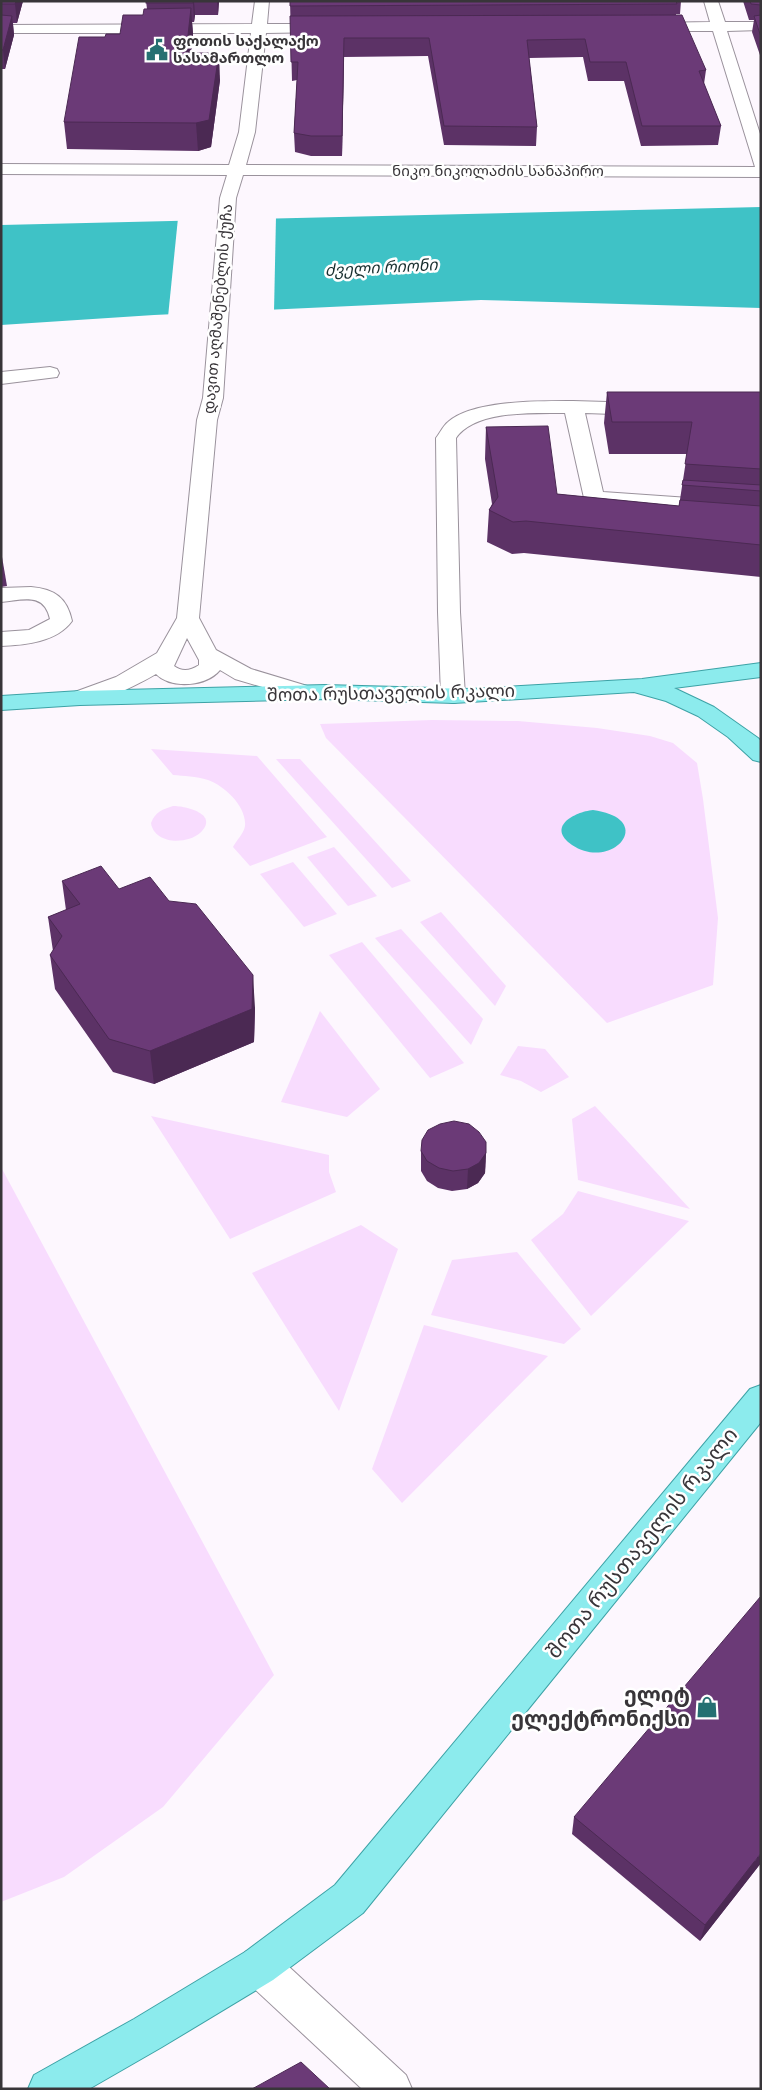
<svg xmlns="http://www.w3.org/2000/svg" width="762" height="2090" font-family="'PT Sans','Noto Sans Georgian',sans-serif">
<rect width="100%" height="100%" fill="#fdf7fe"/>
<g fill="#f8dcfe">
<polygon points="432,720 518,721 597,728 650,736 673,743 697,763 703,799 718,918 713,985 607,1023 326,738 320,724"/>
<path d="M151 749 257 756 327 837 250 866 233 847C236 841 244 833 245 826 247 807 225 786 208 780 196 776 184 776 173 775Z"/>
<polygon points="276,759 300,759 411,881 392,888"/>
<path d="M173 806C186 806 220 814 200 833 186 845 154 844 151 823 155 812 163 809 173 806Z"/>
<polygon points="334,847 377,896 348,906 307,857"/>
<polygon points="293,862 337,914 304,927 260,874"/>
<polygon points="441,912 506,986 495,1006 420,922"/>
<polygon points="401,929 483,1019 471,1045 375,938"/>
<polygon points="362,942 464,1063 430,1078 329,955"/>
<polygon points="320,1011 380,1089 347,1117 281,1102"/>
<polygon points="518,1046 545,1049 569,1077 541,1092 521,1081 500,1075"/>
<polygon points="595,1106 690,1209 578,1180 572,1119"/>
<polygon points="151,1116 329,1155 329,1172 336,1192 230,1239"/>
<polygon points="1,1167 274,1675 163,1807 64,1877 1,1902"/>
<polygon points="578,1191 689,1221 591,1316 531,1240 563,1214"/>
<polygon points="361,1225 398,1249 339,1411 252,1273"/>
<polygon points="517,1252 581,1329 564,1344 431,1315 452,1260"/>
<polygon points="424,1325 548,1356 402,1503 372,1469"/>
</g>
<g fill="#3fc2c6">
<polygon points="761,207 761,308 481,300 154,315 1,325 1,225"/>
<path d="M593 810C658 819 612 872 572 845 546 827 574 812 593 810Z"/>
</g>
<polygon fill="#fdf7fe" points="276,216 274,312 168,317 178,218"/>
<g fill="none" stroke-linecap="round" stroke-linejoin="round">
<g stroke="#9a929c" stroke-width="2">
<g id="minor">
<path d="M255 1H269L267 24H327L332 25 334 28 332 31 327 32 266 33 255 132 246 165 755 167 713 31H650L645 30 643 27 645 24 650 23 710 22 704 1H718L725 22H761V30L727 31 761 137V177L243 175 236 198 223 398 217 420 199 618 216 650 251 669 314 688 317 693 314 698 306 700 235 679 220 670C206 687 171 689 156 674 137 685 93 708 72 703L68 698 72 693 116 677 157 653 177 618 197 420 203 398 220 198 227 175 1 174V164L229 165 239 132 251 33H1V25L252 24ZM187 638 199 660V665C190 671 182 672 174 666Z"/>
<polygon points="50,367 57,369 59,373 57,377 1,384 1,372"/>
<path d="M573 401 642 403 649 405 652 409 649 413 642 415 585 413 603 492 761 503V515L587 502 584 498 565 413C534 413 475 410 456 438L460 612 465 696 461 701 453 703 445 701 441 696 438 612 436 438C440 433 443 426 448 422 473 400 540 401 573 401Z"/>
<path d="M31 587C55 589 67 598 72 621 57 642 25 645 1 646V632L29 630 50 619C44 592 23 600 1 602V588Z"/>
<polygon points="259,1946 273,1952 406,2075 412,2089 362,2089 245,1980 239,1966 245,1952"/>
</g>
</g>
<g stroke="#3da2a6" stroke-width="2">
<g id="major">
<polygon points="761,663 761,677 674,688 714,707 758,738 761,741 761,762 753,760 728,737 698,716 666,701 634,692 454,703 325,699 80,705 1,710 1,696 80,691 325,685 471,689 642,679"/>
<polygon points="761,1385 761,1422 363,1913 273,1980 162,2047 89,2089 28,2089 34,2075 134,2019 245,1952 335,1885 750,1389"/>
</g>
</g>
<use href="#minor" fill="#fff" fill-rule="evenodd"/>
<use href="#major" fill="#8cebed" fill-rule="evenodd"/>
</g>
<g fill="#5c3266">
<polygon points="1,1 23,1 17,23 13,23 14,35 5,69 1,69"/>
<polygon points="146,1 219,1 218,15 195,15 194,22 192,22 193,34 191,53 220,80 211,147 198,151 67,149 64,122 120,34 143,15 147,9"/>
<polygon points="290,1 681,1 680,14 676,14 676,15 706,70 704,84 721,126 718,145 641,146 624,81 588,81 583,57 529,58 537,127 536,146 444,145 428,56 344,57 342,156 311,156 295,152 294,133 297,80 292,81"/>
<polygon points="743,1 761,1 761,58 752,32 754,20 749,20"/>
<polygon points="607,392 761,392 761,577 524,553 512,554 487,542 489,510 492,504 485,459 486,427 557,494 679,506 687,454 609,454 604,423"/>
<polygon points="1,551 7,586 1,587"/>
<polygon points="62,881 119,889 255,1008 254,1042 154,1084 113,1072 55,989 50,955 53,951 48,917 66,910"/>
<polygon points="421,1151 486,1153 485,1173 478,1183 467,1189 452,1191 438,1188 427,1181 421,1171"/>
<polygon points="574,1817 761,1863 700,1941 572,1834"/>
</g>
<g fill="#4b2953">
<polygon points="16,1 23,1 17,23 15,4"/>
<polygon points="193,1 194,1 195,15 194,22"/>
<polygon points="217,1 219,1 218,15"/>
<polygon points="191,8 193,34 188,80 186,53"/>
<polygon points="12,16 14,35 5,69 3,50"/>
<polygon points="344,38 344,57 342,156 342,136"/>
<polygon points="219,53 220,80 211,147 198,151 196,123"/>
<polygon points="253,975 255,1008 254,1042 154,1084 150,1051"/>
<polygon points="486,1153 485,1173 478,1183 467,1189 468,1169"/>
<polygon points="761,1853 761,1863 700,1941 705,1925"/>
</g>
<g fill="#6b3a77" stroke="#4b2953">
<polygon points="1,1 16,1 15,4 1,4"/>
<rect x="146" y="1" width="47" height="2"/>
<polygon points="290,1 676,1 677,4 290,6"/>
<polygon points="750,1 761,1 761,5 751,4"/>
<polygon points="191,8 186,53 219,53 209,120 196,123 64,122 79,37 105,37 106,34 120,34 123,15 143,15 144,9"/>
<polygon points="1,15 12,16 3,50 1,50"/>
<polygon points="682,15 706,70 699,71 721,126 642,126 626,62 590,62 585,39 527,40 537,127 444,126 429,38 344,38 342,136 311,136 294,133 298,62 291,62 290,16"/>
<polygon points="761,15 761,37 754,16"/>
<polygon points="607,392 761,392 761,469 685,464 692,422 612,422"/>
<polygon points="548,426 557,494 679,506 680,500 761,506 761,545 526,521 513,522 489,510 498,497 486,427"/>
<polygon points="683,480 761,485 761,491 682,485"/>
<polygon points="101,866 119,889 150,877 169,901 196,904 253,975 252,1009 150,1051 109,1039 50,955 62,936 48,917 80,904 62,881"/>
<polygon points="454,1121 469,1124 479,1132 486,1142 486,1153 479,1163 468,1169 453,1171 439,1168 427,1161 421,1151 422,1140 428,1130 440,1124"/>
<polygon points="761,1596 761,1853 705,1925 574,1817"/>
<polygon points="301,2062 330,2089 252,2089"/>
</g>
<defs>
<g id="civic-bare" transform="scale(1.725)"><path d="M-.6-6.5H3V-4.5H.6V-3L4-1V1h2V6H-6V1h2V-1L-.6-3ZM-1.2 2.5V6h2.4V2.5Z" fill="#257072" stroke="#fff" stroke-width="2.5" paint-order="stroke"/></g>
<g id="shop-bare" transform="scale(1.725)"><path d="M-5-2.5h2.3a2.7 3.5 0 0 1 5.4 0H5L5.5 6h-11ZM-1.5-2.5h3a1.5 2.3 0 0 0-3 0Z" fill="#257072" stroke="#fff" stroke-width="2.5" paint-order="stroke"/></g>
</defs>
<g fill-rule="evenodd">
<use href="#civic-bare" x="157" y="50"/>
<use href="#shop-bare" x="707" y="1707"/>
</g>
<g text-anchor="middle" stroke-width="5" stroke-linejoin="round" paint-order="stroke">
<g font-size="15" font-weight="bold" fill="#383539" stroke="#fff" text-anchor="start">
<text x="173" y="46">ფოთის საქალაქო<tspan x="173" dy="17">სასამართლო</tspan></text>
</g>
<g font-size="15" fill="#383539" stroke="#fff">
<text x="498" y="176">ნიკო ნიკოლაძის სანაპირო</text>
<text transform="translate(218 309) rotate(-85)" y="5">დავით აღმაშენებლის ქუჩა</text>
</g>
<g font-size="16" font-style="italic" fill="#192f2f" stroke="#fff">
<text transform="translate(381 267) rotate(-3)" y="6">ძველი რიონი</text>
</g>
<g font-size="18" fill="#383539" stroke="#fff">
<text transform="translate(391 693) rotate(-1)" y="6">შოთა რუსთაველის რკალი</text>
</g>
<g font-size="21" fill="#383539" stroke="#fff">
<text transform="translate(642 1543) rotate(-51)" y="7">შოთა რუსთაველის რკალი</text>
</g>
<g font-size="21" font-weight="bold" fill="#383539" stroke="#fff" text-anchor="end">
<text x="690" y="1702">ელიტ<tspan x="690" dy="24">ელექტრონიქსი</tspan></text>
</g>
</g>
<rect width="762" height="2090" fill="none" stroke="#383539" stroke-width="5"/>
</svg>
